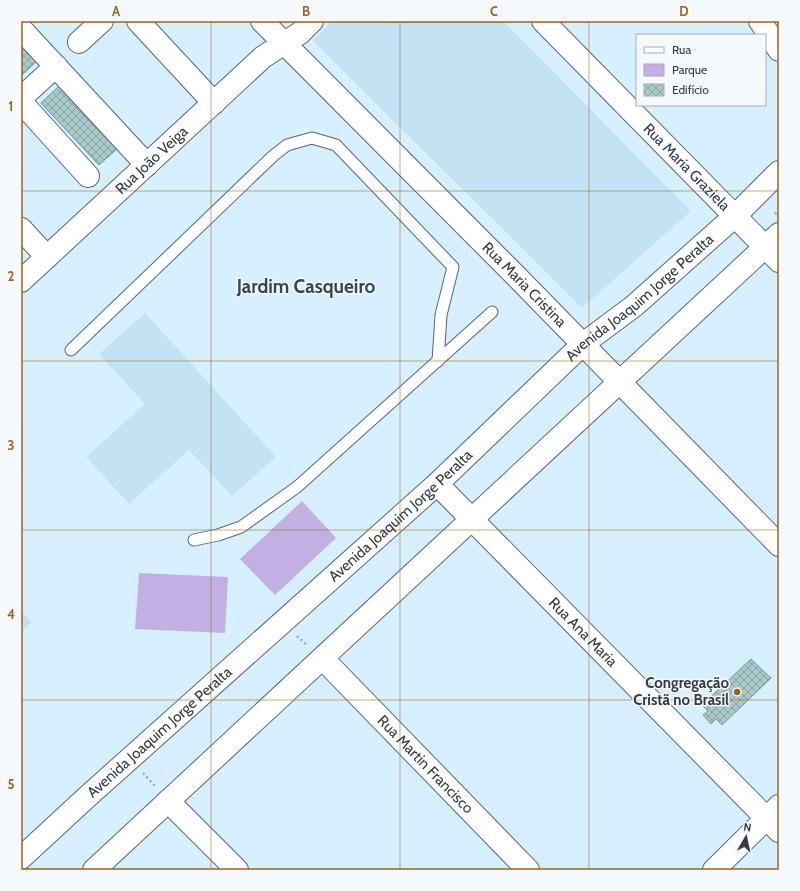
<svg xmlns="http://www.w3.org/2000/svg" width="800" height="891" font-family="Cabin,sans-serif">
<defs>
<pattern id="building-cross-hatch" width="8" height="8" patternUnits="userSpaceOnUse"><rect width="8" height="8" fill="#a9c8ca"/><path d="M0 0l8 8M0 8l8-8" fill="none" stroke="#8aa4a6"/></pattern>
</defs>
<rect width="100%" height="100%" fill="#d7f0ff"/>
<g fill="#c3e3f5">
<polygon points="332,21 503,21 691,211 582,308 313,41"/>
<polygon points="145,313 276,457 232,496 189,450 129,504 86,457 145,404 99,354"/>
<polygon points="21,611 32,622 21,632"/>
</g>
<g fill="#c2b0e3">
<polygon points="302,501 336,538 275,595 240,559"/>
<polygon points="139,573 228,577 225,633 135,629"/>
</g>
<g fill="url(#building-cross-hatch)" stroke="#789598">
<polygon points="21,40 39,59 21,76"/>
<polygon points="59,86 117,149 99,165 41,103"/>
<polygon points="751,659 771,678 722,725 716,719 711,724 703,715 708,711 702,705"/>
</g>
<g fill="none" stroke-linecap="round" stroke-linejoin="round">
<g stroke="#536875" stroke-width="13">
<g id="service">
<polyline points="71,350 273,156 287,145 312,138 336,145 453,267 441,315 438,361"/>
<polyline points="194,540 218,535 241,527 297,487 492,312"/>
</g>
</g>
<g stroke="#536875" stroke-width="24">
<g id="minor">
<polyline points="138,21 214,103"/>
<path id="s1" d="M262 21 519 279 779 545"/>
<path id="s2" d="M543 21 779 261"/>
<polyline points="760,21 779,50"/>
<polyline points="21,29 147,165"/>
<polyline points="79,42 102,21"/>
<polyline points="21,98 56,66"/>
<polyline points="21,102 88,176"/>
<polyline points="21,229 47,257"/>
<path id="s3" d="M21 281 263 57 300 33 312 21"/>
<path id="s4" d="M437 484 779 831"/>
<path id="s5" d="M323 659 528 870"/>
<polyline points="168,801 237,870"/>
<polyline points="714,870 779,806"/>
</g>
</g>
<g stroke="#536875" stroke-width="24">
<g id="tertiary">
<path id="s6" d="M21 858 87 797 437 484 583 344 634 306 735 216 779 172"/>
<polyline points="94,870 779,234"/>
</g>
</g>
<g stroke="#95a7b3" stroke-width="2.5" stroke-dasharray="2 3" stroke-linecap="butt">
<polyline points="775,214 779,210"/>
<polyline points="297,636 307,645"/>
<polyline points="143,773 156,787"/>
</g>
<use href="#service" stroke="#fff" stroke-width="11"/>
<use href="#minor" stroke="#fff" stroke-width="22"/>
<use href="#tertiary" stroke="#fff" stroke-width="22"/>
</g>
<path fill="none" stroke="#99661b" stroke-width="1" stroke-opacity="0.55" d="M211 21V870M400 21V870M589 21V870M21 191H779M21 361H779M21 530H779M21 700H779"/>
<circle fill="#99661b" stroke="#f5f9fc" stroke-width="1.5" cx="737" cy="692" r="4"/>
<g text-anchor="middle" stroke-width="3" stroke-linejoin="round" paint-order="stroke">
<g font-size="15" fill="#323b41" stroke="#f5f9fc">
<text dy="5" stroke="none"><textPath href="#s3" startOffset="178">Rua João Veiga</textPath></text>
<text dy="5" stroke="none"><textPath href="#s2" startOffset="205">Rua Maria Graziela</textPath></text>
<text dy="5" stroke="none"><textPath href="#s1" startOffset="372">Rua Maria Cristina</textPath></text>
<text dy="5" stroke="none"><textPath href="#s6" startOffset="835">Avenida Joaquim Jorge Peralta</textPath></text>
<text dy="5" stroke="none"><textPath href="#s6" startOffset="511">Avenida Joaquim Jorge Peralta</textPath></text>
<text dy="5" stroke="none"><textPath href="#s4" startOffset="208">Rua Ana Maria</textPath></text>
<text dy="5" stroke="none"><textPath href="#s6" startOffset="187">Avenida Joaquim Jorge Peralta</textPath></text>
<text dy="5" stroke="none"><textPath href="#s5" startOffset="147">Rua Martin Francisco</textPath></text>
</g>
<g font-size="15" font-weight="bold" fill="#323b41" stroke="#f5f9fc" text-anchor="end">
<text x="729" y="688">Congregação<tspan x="729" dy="17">Cristã no Brasil</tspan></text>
</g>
<g font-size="19" font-weight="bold" fill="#334753" stroke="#f5f9fc">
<text x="306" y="293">Jardim Casqueiro</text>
</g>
</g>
<rect width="800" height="891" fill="none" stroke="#f5f9fc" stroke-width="44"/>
<rect x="636" y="34" width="130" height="72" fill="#f5f9fc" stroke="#a7adb1"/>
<rect x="644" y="47" width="20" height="6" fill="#ffffff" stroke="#a7adb1"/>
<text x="672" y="54" font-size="12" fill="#323b41">Rua</text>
<rect x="644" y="64" width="20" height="12" fill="#c2b0e3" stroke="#a7adb1"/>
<text x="672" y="74" font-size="12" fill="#323b41">Parque</text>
<rect x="644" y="84" width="20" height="12" fill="url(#building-cross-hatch)" stroke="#a7adb1"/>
<text x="672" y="94" font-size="12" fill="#323b41">Edifício</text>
<g transform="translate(746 837) rotate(9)" stroke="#f5f9fc" stroke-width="3" paint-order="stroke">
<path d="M0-3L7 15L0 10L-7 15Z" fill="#323b41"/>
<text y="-6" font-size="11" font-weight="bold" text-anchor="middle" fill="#323b41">N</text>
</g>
<rect x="22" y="22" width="756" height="847" fill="none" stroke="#99661b" stroke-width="1.5"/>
<g font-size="13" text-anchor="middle" font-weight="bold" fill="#99661b">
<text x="116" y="16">A</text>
<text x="306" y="16">B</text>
<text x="494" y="16">C</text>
<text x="684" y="16">D</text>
<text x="11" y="111">1</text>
<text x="11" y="281">2</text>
<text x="11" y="450">3</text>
<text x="11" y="619">4</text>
<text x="11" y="789">5</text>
</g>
</svg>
